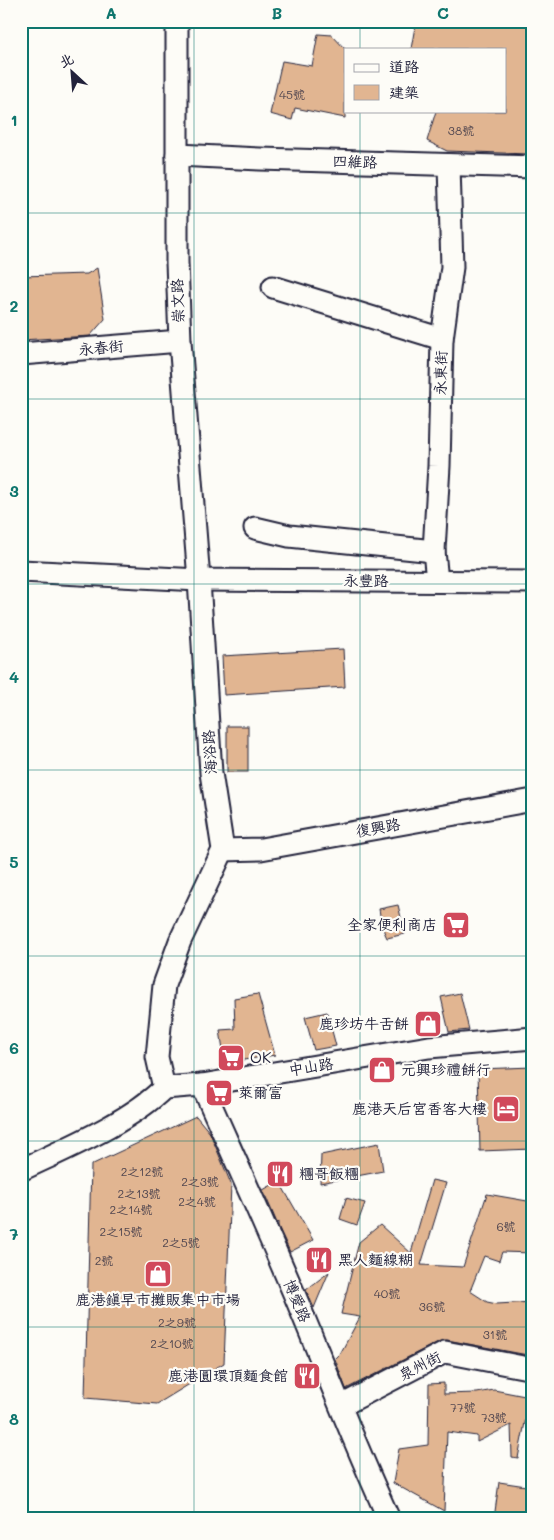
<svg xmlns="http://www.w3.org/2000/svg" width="554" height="1540" font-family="Mali,'LXGW WenKai TC',sans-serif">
<rect width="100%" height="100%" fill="#fdfcf7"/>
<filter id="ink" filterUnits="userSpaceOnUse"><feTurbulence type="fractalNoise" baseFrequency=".02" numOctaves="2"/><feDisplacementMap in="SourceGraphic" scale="10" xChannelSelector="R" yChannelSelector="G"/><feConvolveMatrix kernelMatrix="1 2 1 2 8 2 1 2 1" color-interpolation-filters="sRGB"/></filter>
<g filter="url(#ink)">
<g fill="#e1b591" stroke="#22223b">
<polygon points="416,21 533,21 533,109 530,125 533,126 533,135 528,154 447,151 427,141 436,111 505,111 505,49 411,49"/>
<polygon points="318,34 332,35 345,49 345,118 295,108 292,120 270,114 282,61 312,66"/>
<polygon points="97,268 105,319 90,336 21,340 21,276 87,274"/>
<polygon points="343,649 345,687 224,695 222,656"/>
<rect x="227" y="726" width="21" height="46"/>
<polygon points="398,905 405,934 387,938 382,927 379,909"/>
<polygon points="460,993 469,1030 449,1032 441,997"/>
<polygon points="258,994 275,1055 225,1063 220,1030 235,1029 234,998"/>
<polygon points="327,1012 336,1046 314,1050 305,1017"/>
<polygon points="533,1067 533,1149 480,1151 478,1069"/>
<polygon points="196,1116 210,1133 231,1184 224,1363 157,1404 85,1398 91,1165"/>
<polygon points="379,1143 383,1171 320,1183 321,1155"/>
<polygon points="432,1180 446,1183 421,1265 463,1267 487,1194 533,1202 533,1253 502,1252 499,1261 484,1256 470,1291 487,1302 497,1304 533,1302 533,1356 447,1340 440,1341 346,1389 335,1359 340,1354 360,1317 341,1314 359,1242 380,1225 411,1253"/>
<polygon points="279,1181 313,1240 290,1252 278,1226 278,1222 277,1223 263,1190"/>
<polygon points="346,1198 365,1203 357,1225 340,1219"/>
<polygon points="329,1272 314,1308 306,1290"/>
<polygon points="444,1383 444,1394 477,1393 494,1390 530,1397 518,1458 512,1457 511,1425 477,1442 477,1436 447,1432 444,1511 393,1483 399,1449 428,1445 429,1384"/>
<polygon points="499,1482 533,1487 533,1519 494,1519"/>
</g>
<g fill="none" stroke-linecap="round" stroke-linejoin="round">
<g stroke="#22223b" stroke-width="25">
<g id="minor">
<polyline points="177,155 260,159 533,167"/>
<polyline points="273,287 442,339"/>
<polyline points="21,354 180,341"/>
<polyline points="255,528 289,536 434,551"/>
<polyline points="21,571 199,580 533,582"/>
<polyline points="437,581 434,551 439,466 442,339 452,267 449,165"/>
<polyline points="223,850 261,849 533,800"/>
<path d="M202 1085C233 1155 265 1225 295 1296 326 1370 355 1446 389 1519"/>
<polyline points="164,1088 157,1057 164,985 180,941 223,850 211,773 199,580 180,341 177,262 177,21"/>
<path d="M21 1170C67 1148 128 1123 164 1088L202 1085 429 1047 533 1038"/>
<polyline points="341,1406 445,1352 533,1369"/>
</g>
</g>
<use href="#minor" stroke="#fdfcf7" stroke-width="21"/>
</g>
</g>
<path fill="none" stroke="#0f766e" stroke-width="1" stroke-opacity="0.55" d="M194 21V1519M360 21V49M360 111V1519M21 213H533M21 399H533M21 584H533M21 770H533M21 956H533M21 1141H533M21 1327H533"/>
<defs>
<g id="supermarket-square" transform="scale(1.4375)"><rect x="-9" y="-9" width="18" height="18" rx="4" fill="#d1495b" stroke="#fdfcf7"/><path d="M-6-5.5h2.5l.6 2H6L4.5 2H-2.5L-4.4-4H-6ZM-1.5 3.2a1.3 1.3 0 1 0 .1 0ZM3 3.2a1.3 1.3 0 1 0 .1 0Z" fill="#fff"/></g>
<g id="shop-square" transform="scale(1.4375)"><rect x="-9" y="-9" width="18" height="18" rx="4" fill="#d1495b" stroke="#fdfcf7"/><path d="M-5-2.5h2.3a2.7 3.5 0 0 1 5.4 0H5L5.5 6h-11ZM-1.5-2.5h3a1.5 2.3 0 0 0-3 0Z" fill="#fff"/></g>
<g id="hotel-square" transform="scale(1.4375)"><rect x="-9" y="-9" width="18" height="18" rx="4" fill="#d1495b" stroke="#fdfcf7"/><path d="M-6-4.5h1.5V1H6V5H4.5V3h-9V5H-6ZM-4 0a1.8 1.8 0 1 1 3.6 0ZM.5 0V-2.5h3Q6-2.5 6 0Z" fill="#fff"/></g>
<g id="restaurant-square" transform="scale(1.4375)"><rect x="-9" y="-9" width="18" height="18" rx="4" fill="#d1495b" stroke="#fdfcf7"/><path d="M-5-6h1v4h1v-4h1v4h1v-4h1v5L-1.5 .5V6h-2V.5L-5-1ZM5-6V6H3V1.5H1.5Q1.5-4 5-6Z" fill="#fff"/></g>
</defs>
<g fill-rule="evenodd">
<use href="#supermarket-square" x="456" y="925"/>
<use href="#shop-square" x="428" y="1024"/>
<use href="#supermarket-square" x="231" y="1058"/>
<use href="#shop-square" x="382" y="1070"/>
<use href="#supermarket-square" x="219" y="1093"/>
<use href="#hotel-square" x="506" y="1109"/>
<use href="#restaurant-square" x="280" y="1174"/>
<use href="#restaurant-square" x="319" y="1260"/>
<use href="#shop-square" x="158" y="1274"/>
<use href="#restaurant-square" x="307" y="1376"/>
</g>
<g text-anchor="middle" stroke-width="4.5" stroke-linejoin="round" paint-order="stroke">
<g font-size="12" fill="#524750">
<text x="292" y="99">45號</text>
<text x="461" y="135">38號</text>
<text x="142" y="1176">2之12號</text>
<text x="200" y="1186">2之3號</text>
<text x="139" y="1198">2之13號</text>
<text x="197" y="1206">2之4號</text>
<text x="131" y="1214">2之14號</text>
<text x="506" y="1231">6號</text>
<text x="121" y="1236">2之15號</text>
<text x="181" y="1247">2之5號</text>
<text x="104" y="1265">2號</text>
<text x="387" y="1298">40號</text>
<text x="432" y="1311">36號</text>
<text x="177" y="1327">2之9號</text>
<text x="495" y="1339">31號</text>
<text x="172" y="1348">2之10號</text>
<text x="463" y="1412">77號</text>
<text x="494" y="1422">73號</text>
</g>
<g font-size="15" fill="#22223b" stroke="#fdfcf7">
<text transform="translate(355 162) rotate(2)" y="5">四維路</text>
<text transform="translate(178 301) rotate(-92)" y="5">崇文路</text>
<text transform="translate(101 348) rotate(-5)" y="5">永春街</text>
<text transform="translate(441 373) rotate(-89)" y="5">永東街</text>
<text x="366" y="586">永豐路</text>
<text transform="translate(210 752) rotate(-94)" y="5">海浴路</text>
<text transform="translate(378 828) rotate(-10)" y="5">復興路</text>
<text transform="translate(311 1067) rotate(-9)" y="5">中山路</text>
<text transform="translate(297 1301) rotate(67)" y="5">博愛路</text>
<text transform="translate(420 1366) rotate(-27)" y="5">泉州街</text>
</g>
<g font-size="15" fill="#22223b" stroke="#fdfcf7" text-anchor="start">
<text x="437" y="930" text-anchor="end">全家便利商店</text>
<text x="409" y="1029" text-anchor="end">鹿珍坊牛舌餅</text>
<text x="250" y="1063">OK</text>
<text x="401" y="1075">元興珍禮餅行</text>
<text x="238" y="1098">萊爾富</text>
<text x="487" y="1114" text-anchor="end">鹿港天后宮香客大樓</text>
<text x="299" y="1179">糰哥飯糰</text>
<text x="338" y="1265">黑人麵線糊</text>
<text x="158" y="1305" text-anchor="middle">鹿港鎮早市攤販集中市場</text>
<text x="288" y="1381" text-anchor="end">鹿港圓環頂麵食館</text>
</g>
</g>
<rect width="554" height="1540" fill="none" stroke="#fdfcf7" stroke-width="55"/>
<rect x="344" y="48" width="162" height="65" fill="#fdfcf7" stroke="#a5a5ac"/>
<rect x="354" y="64" width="25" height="8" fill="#fdfcf7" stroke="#a5a5ac"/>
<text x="389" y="72" font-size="15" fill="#22223b">道路</text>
<rect x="354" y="85" width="25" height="15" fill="#e1b591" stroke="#a5a5ac"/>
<text x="389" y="98" font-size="15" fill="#22223b">建築</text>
<g transform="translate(72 72) rotate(334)" stroke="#fdfcf7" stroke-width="4" paint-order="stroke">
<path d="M0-4L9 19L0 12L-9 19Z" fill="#22223b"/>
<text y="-8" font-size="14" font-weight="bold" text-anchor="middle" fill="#22223b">北</text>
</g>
<rect x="28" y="28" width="498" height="1484" fill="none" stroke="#0f766e" stroke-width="2"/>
<g font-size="16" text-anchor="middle" font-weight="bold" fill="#0f766e">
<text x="111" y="19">A</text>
<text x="277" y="19">B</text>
<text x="443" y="19">C</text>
<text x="14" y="126">1</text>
<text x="14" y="312">2</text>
<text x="14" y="497">3</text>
<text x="14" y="683">4</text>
<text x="14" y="868">5</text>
<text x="14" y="1054">6</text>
<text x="14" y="1240">7</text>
<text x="14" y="1425">8</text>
</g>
</svg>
